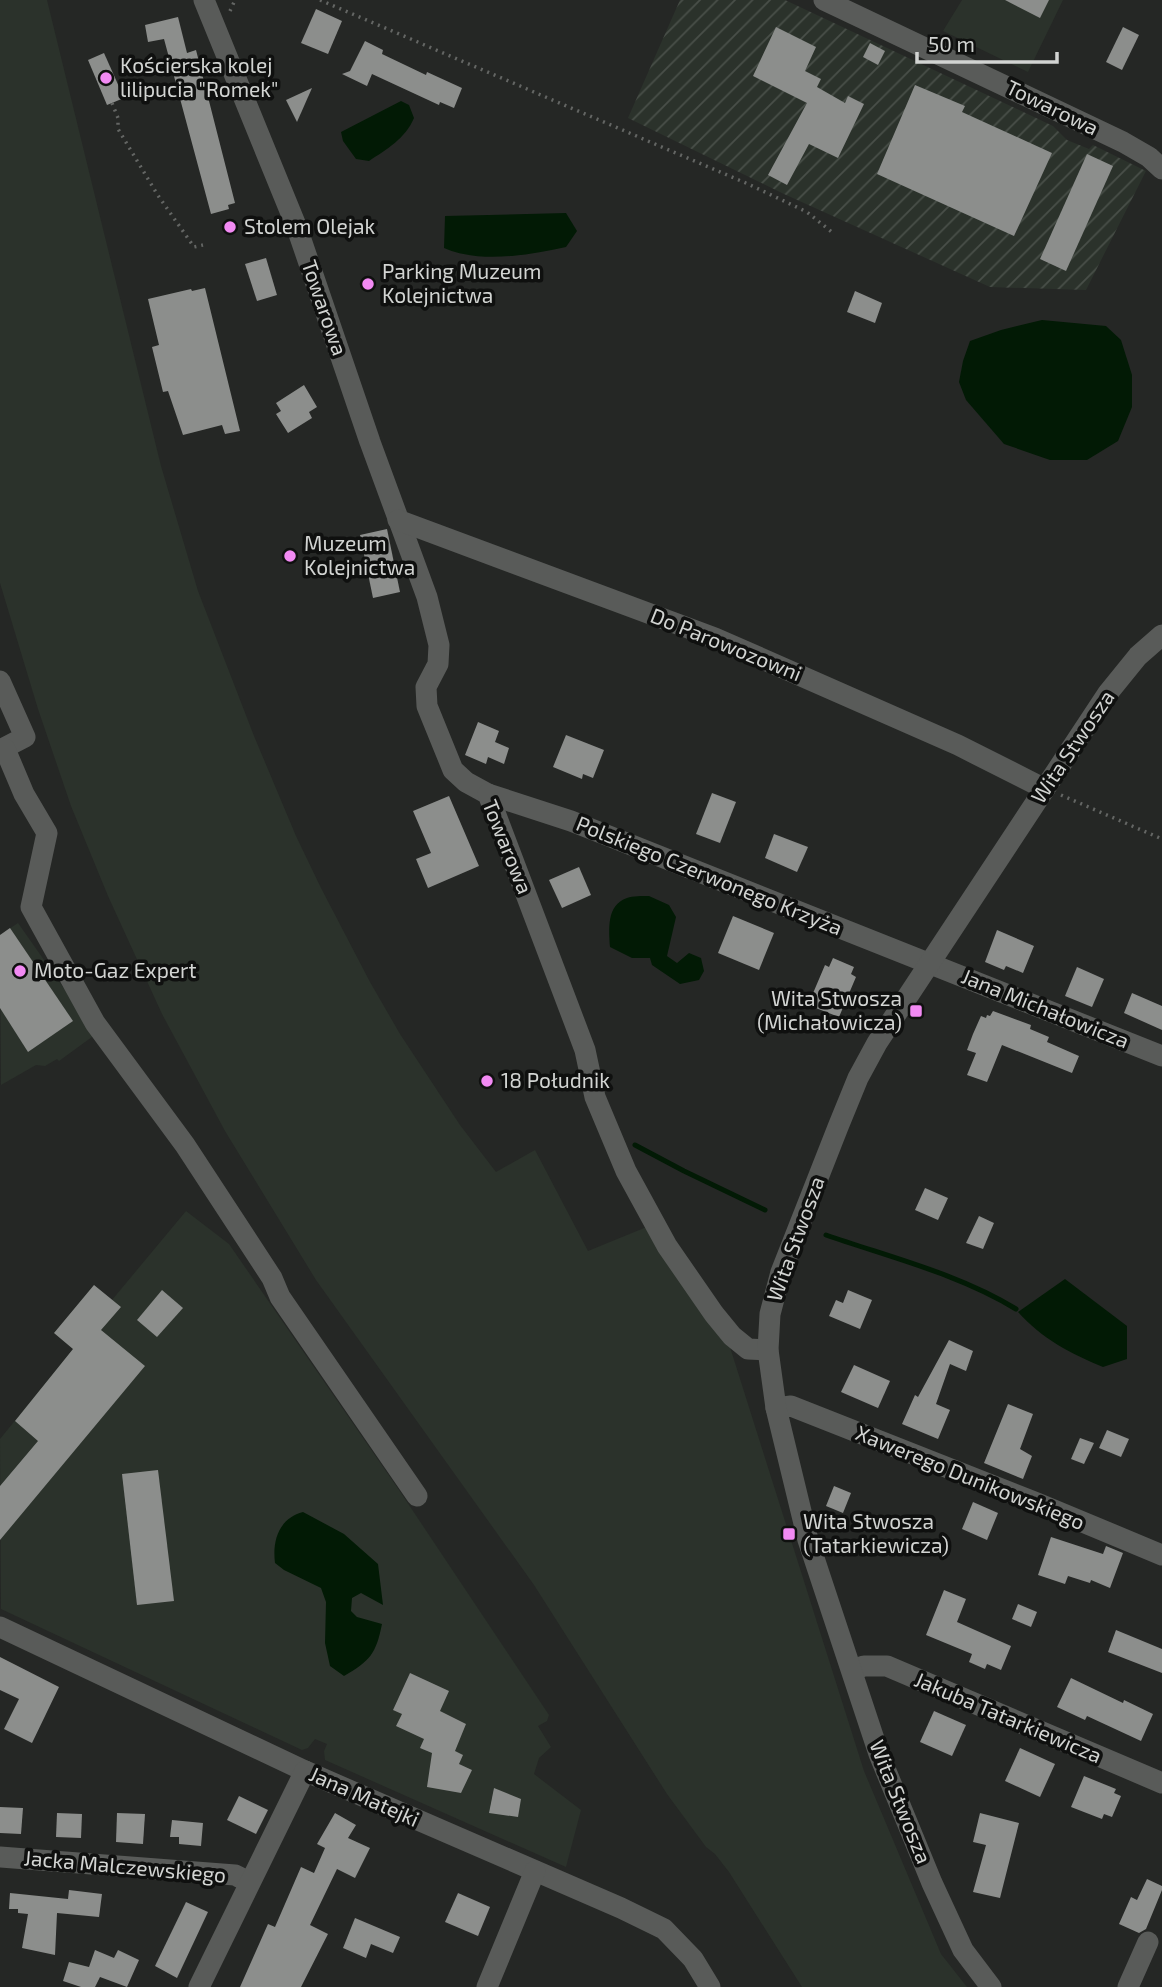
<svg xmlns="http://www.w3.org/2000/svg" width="1162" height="1987" font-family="'Exo 2',sans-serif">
<defs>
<pattern id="industrial-furrows" width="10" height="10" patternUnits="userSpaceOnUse" patternTransform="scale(1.75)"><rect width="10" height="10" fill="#2b322b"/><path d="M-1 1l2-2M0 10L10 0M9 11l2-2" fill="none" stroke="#494f49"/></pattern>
</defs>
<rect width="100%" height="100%" fill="#252725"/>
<g fill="#2b322b">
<polygon points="0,0 47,0 161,466 198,591 254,736 296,836 321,888 370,982 400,1034 460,1125 496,1172 535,1150 588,1251 649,1226 729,1344 864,1771 941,1954 967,1987 802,1987 729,1872 715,1854 706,1847 667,1794 534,1585 316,1280 225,1131 162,1014 108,896 71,806 38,709 0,583"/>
<polygon points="962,0 1063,0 1028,72 943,31"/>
<polygon points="18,923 96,1034 59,1061 57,1059 45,1066 36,1065 1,1085 0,935"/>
<polygon points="186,1211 229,1244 399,1490 549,1715 547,1721 538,1726 551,1747 539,1758 534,1774 581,1810 566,1867 325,1760 324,1751 327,1744 315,1739 308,1748 302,1750 1,1609 0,1439 73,1349 54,1333 94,1285 112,1300"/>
</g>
<polygon fill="url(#industrial-furrows)" points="680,0 785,0 1053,126 1067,140 1089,149 1093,145 1146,171 1086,290 990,287 784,194 628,118"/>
<g fill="#021a05">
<path d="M401 101 409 105 414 118C405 139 387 149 369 161L356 159 343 141 341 132Z"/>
<path d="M566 213 577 231 566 247C528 255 481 264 444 248L445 216Z"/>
<polygon points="1042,320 1106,326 1121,340 1132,375 1132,407 1118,441 1087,460 1050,460 1004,444 966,400 959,382 963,361 970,341 1001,330"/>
<path d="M649 896 669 905 676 917 667 956 677 963 689 953 701 958 704 971 699 980 680 984 652 965 650 958H632L610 947C609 930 606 905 627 898 633 896 642 896 649 896Z"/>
<path d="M1065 1279 1127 1326V1359L1103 1367C1071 1354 1041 1338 1018 1312Z"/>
<path d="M303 1512 344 1534 378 1564 383 1605 361 1593 352 1598 351 1611 357 1617 382 1624C376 1654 370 1661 344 1676L330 1666 325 1643 326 1602 321 1588 284 1570 275 1563C272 1539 280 1518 303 1512Z"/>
</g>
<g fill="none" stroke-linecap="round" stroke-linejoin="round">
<g stroke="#021a05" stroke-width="5">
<polyline points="635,1145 684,1171 765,1210"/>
<path d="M826 1235C889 1257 959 1274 1016 1309"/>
</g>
</g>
<g fill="#8c8e8c">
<polygon points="1005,0 1049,0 1040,18"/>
<polygon points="316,9 342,21 328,54 301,43"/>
<polygon points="178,17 187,53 196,50 235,203 228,205 229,209 211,214 164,39 148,42 145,25"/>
<polygon points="776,27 816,47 805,71 821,79 817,87 845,103 848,96 864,104 838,158 809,144 787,185 768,175 807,103 753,76"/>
<polygon points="1123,27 1139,35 1122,70 1106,62"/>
<polygon points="365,41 383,50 382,54 426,75 427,72 462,88 454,108 440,102 439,105 372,74 367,86 342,74 350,71"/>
<polygon points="870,43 885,51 878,65 863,57"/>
<polygon points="104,53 124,98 107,105 88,60"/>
<polygon points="915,85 965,106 962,112 1052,153 1014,236 877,174"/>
<polygon points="312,88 297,122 286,100"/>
<polygon points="1087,154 1113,166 1066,271 1040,259"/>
<polygon points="266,258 277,295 257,301 245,264"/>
<polygon points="205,288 240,431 225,434 222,425 183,435 168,391 163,392 152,347 159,345 148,299 191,289 192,291"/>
<polygon points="855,291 882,303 875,323 847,312"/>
<polygon points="304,385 317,407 309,412 312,418 288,433 276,414 281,411 276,403"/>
<polygon points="387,529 400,592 373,598 360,535"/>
<polygon points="478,722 499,731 495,742 509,748 504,764 488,757 486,764 465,755"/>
<polygon points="566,735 604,750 593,778 583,774 582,779 553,767"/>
<polygon points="712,793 736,802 720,843 696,834"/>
<polygon points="449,796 479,866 428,888 416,859 431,853 413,811"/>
<polygon points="774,834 808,847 797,872 765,858"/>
<polygon points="579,867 591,895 562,908 549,880"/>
<polygon points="733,916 774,933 759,970 718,953"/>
<polygon points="10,928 73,1021 28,1052 0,1008 0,935"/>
<polygon points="997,930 1034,946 1023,973 1006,966 1004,970 985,962"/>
<polygon points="833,958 854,967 851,974 856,977 839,1017 808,1005 825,965 829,967"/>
<polygon points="1077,967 1104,979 1092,1007 1065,996"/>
<polygon points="1132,993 1162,1006 1162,1030 1124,1013"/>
<polygon points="993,1011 1031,1025 1030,1029 1049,1037 1047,1042 1079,1056 1072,1073 1002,1045 987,1082 967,1075 976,1053 967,1050 973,1034 981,1016 986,1018 987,1015 990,1016"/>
<polygon points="925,1188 948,1198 938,1220 915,1210"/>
<polygon points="979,1216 994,1223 983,1249 966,1243"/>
<polygon points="94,1285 121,1307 101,1330 145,1366 0,1540 0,1486 38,1441 15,1421 73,1349 54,1333"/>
<polygon points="162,1290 183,1308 157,1337 137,1320"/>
<polygon points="848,1290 872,1300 860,1329 829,1316 836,1300 843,1303"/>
<polygon points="949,1340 973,1351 966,1371 950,1364 936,1404 950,1410 938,1439 902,1424 915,1395 918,1397"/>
<polygon points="854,1365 890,1381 878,1408 841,1392"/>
<polygon points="1008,1404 1033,1414 1020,1449 1032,1456 1023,1479 984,1463"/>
<polygon points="1107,1430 1129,1439 1121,1457 1099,1448"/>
<polygon points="1080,1438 1094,1443 1084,1464 1071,1459"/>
<polygon points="158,1470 174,1601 137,1605 122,1474"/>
<polygon points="834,1486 851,1493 843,1513 826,1506"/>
<polygon points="973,1502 998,1513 987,1540 962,1529"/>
<polygon points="1051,1537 1103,1554 1106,1546 1123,1553 1110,1588 1091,1580 1090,1583 1068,1576 1065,1584 1038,1575"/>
<polygon points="944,1590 966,1599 957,1622 1011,1646 1001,1670 987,1664 985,1669 969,1662 972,1654 926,1635"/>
<polygon points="1018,1604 1037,1612 1031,1627 1012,1619"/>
<polygon points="1116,1630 1162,1649 1162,1673 1108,1652"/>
<polygon points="0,1657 59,1687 32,1743 4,1729 19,1699 0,1690"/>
<polygon points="410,1673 449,1691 440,1711 466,1724 455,1751 463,1755 459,1764 472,1770 461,1793 427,1787 432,1753 420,1748 424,1739 396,1726 402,1714 393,1710"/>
<polygon points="1071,1678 1123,1703 1124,1700 1153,1714 1141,1741 1087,1716 1085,1720 1057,1707"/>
<polygon points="934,1711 966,1725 952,1756 920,1742"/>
<polygon points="1020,1748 1055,1764 1040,1797 1005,1781"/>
<polygon points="1084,1776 1116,1789 1114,1793 1121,1796 1112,1817 1104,1814 1102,1819 1071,1807"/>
<polygon points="494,1788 521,1799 518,1817 489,1813"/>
<polygon points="239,1796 268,1810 256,1834 227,1820"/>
<polygon points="0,1807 23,1808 21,1834 0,1833"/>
<polygon points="57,1813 82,1814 81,1838 56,1837"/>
<polygon points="117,1813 145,1814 143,1844 116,1842"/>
<polygon points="335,1813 356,1825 348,1838 370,1848 355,1878 337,1869 310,1925 328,1934 301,1987 240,1987 268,1924 275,1927 301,1867 314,1873 325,1848 317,1844"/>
<polygon points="980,1813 1019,1823 1000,1898 973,1892 986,1845 973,1842"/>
<polygon points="172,1820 203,1823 201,1846 179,1844 179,1837 170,1837"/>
<polygon points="1147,1879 1162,1886 1162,1890 1146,1929 1139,1933 1119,1924 1131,1897 1137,1900"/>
<polygon points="69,1890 102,1894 99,1917 57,1913 55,1955 22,1948 28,1914 18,1913 18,1909 9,1909 10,1893 68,1899"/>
<polygon points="458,1893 490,1907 478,1936 445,1922"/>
<polygon points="186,1902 208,1912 177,1978 155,1966"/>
<polygon points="355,1918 400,1937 393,1953 371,1944 366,1958 343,1948"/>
<polygon points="95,1950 114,1958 118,1950 139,1960 127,1987 100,1977 95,1987 81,1987 63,1981 69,1962 89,1967"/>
</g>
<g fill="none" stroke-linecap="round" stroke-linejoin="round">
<g stroke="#646664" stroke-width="3.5" stroke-dasharray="2 5" stroke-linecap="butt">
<polyline points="320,0 748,184 807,212 833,233"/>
<polyline points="230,11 235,0"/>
<polyline points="112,103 118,118 118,129 157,194 194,247 203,245"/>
<polyline points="1061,795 1162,839"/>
</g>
<g stroke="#595b59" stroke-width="21">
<polyline points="204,0 297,228 370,442 427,597 439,645 438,664 426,687 427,706 453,770 466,782 488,794 585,1050 595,1097 626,1171 667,1246 714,1314 732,1336 748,1349 768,1350"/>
<polyline points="824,0 1123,142 1149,157 1162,169"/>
<polyline points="398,520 715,638 958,745 1045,789"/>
<polyline points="0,681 25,737 0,750"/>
<polyline points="5,749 24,794 47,833 31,907 95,1023 185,1145 272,1278 280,1297 417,1496"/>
<polyline points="488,794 571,821 1162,1056"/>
<polyline points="776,1408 791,1406 1037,1503 1162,1555"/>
<polyline points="0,1627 305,1771 621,1908 664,1929 693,1959 710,1987"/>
<polyline points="852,1670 864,1666 887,1666 1162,1783"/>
<polyline points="0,1857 235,1875 249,1882"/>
<polyline points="199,1987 305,1771"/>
<polyline points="487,1987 535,1871"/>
<polyline points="991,1987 963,1950 932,1883 879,1754 808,1540 776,1408 768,1350 770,1314 781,1272 838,1127 858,1078 877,1043 1108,693 1138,656 1162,635"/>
<polyline points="1128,1987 1148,1942"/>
</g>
</g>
<g fill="#f28af3" stroke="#0f100f" stroke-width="2.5">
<circle cx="106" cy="78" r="7"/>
<circle cx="230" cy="227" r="7"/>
<circle cx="368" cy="284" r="7"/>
<circle cx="290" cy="556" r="7"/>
<circle cx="20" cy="971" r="7"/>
<rect x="909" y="1004" width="14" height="14" rx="3.5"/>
<circle cx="487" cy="1081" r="7"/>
<rect x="782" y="1527" width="14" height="14" rx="3.5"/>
</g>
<g text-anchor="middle" stroke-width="7" stroke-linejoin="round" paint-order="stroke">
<g font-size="21" fill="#d2d4d2" stroke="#0f100f" text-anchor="start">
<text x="120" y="73">Kościerska kolej<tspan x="120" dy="24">lilipucia "Romek"</tspan></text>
<text x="244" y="234">Stolem Olejak</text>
<text x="382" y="279">Parking Muzeum<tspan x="382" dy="24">Kolejnictwa</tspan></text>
<text x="304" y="551">Muzeum<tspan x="304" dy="24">Kolejnictwa</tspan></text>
<text x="34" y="978">Moto-Gaz Expert</text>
<text x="902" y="1006" text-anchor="end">Wita Stwosza<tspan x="902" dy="24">(Michałowicza)</tspan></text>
<text x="501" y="1088">18 Południk</text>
<text x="803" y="1529">Wita Stwosza<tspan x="803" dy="24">(Tatarkiewicza)</tspan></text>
</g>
<g font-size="21" fill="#d2d4d2" stroke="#0f100f">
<text transform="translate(1052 108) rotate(26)" y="7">Towarowa</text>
<text transform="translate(324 308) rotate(71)" y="7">Towarowa</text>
<text transform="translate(726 645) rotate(22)" y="7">Do Parowozowni</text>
<text transform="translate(1073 747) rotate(-56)" y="7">Wita Stwosza</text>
<text transform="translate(507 847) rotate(68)" y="7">Towarowa</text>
<text transform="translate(709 876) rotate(22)" y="7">Polskiego Czerwonego Krzyża</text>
<text transform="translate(1045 1009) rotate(22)" y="7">Jana Michałowicza</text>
<text transform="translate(796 1239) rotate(-70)" y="7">Wita Stwosza</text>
<text transform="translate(970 1478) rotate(22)" y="7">Xawerego Dunikowskiego</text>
<text transform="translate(1008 1718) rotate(23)" y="7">Jakuba Tatarkiewicza</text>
<text transform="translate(364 1797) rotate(24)" y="7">Jana Matejki</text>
<text transform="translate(900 1802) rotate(68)" y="7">Wita Stwosza</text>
<text transform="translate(125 1867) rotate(5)" y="7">Jacka Malczewskiego</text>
</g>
</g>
<path d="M917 52v10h140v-10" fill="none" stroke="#d2d4d2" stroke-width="3.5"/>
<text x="928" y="52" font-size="21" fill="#d2d4d2" stroke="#0f100f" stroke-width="5" paint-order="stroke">50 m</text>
</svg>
